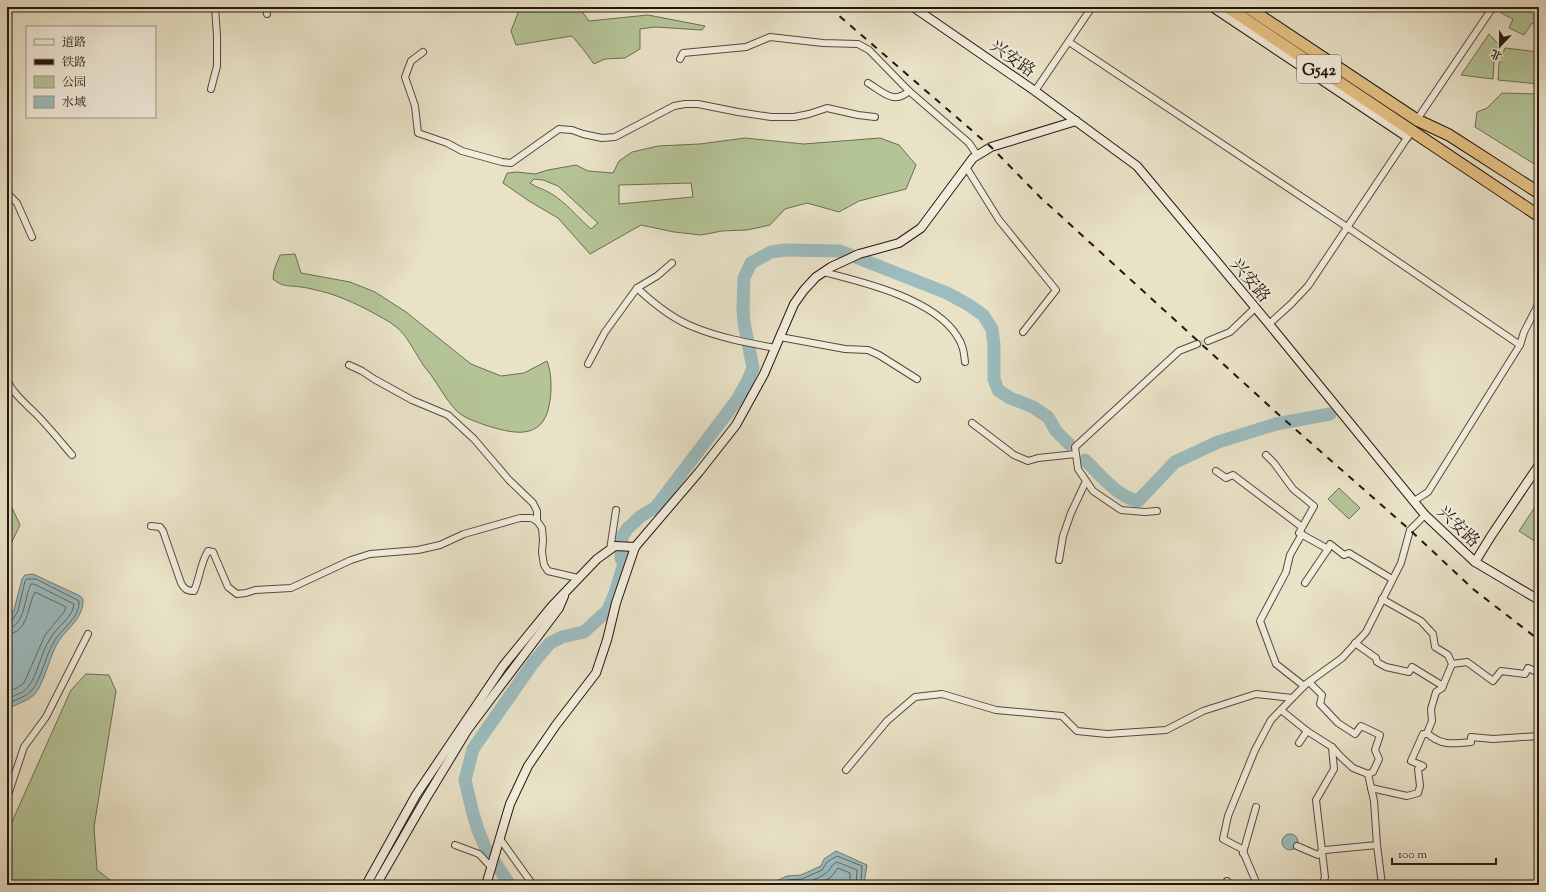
<svg xmlns="http://www.w3.org/2000/svg" width="1546" height="892" font-family="'Sorts Mill Goudy','Noto Serif SC',serif">
<rect width="100%" height="100%" fill="#e9e2c7"/>
<filter id="stains"><feTurbulence type="fractalNoise" baseFrequency=".005" numOctaves="4"/><feColorMatrix values="0 0 0 0 .2 0 0 0 0 .09 0 0 0 0 .02 0 0 0 .5 -.17"/></filter>
<radialGradient id="worn" r=".72"><stop offset=".6" stop-color="#630" stop-opacity="0"/><stop offset="1" stop-color="#630" stop-opacity=".3"/></radialGradient>
<g fill="#b4c497" stroke="#6c6d53" fill-rule="evenodd">
<polygon points="514,7 581,7 583,13 589,21 648,15 705,26 702,30 655,27 640,29 640,49 625,58 605,59 594,64 583,49 572,36 516,45 511,31 518,13"/>
<polygon points="1506,7 1539,7 1539,26 1532,23 1524,35 1509,28 1513,19 1501,13"/>
<polygon points="1489,34 1501,47 1494,61 1493,79 1461,75"/>
<polygon points="1505,48 1539,52 1539,84 1498,80 1499,64"/>
<polygon points="1502,93 1539,94 1539,167 1475,127 1477,112 1487,108"/>
<path d="M745 138 804 144 880 138 899 145 916 165 906 189 859 201 839 212 807 203 785 209 770 225 747 230 722 231 701 235 674 232 641 225 590 254 558 218 529 201 503 183 507 173 517 172 535 174 548 170 576 165 588 171 613 173 619 161 632 152 658 146 700 144ZM534 179 543 180 558 186 598 223 591 229C578 218 566 202 550 193 544 189 537 188 530 183ZM691 183 693 197 619 204V185Z"/>
<path d="M295 254 301 273 350 282 375 292 406 312 471 364 501 376 524 373 547 361C552 374 552 391 549 406 542 442 510 433 485 425 474 421 461 417 454 408 445 398 439 386 431 375 427 370 422 364 419 358 409 343 406 333 391 323 371 311 350 300 328 293 319 291 310 288 301 287 288 285 284 288 273 279L274 270 280 255Z"/>
<polygon points="1339,488 1360,508 1349,519 1328,499"/>
<polygon points="7,497 20,525 7,552"/>
<polygon points="1539,501 1539,544 1519,531"/>
<polygon points="86,674 109,675 116,691 94,827 97,870 114,883 136,882 144,885 7,885 7,833 71,690"/>
</g>
<g fill="#9cbcbf" stroke="#6c7a79">
<path d="M33 574 80 596 83 599C84 619 66 628 57 644 50 656 43 686 34 695 26 702 15 704 7 710V622L14 610 22 579 25 575Z"/>
<circle cx="1290" cy="842" r="8"/>
<polygon points="836,851 867,865 864,883 866,885 773,885 772,883 787,876 801,875 821,866 824,859"/>
</g>
<g fill="none" stroke-linecap="round" stroke-linejoin="round">
<g stroke="#606967" stroke-width="1">
<path d="M7 623 11 622 18 611 25 581 27 579H36L79 601C80 617 63 628 55 640 46 653 41 681 31 691 25 698 14 699 7 705"/>
<path d="M7 628C26 627 24 596 31 584H34L74 604C73 618 56 627 50 639 41 652 38 675 28 687 23 694 14 695 7 699"/>
<path d="M7 634C29 633 27 606 35 592L66 607 64 612 45 635 24 683 17 688 7 692"/>
<polyline points="778,885 788,880 802,879 822,870 827,862 837,856 862,866 861,885"/>
<path d="M789 885C802 883 816 881 826 873 832 869 830 865 837 862L857 870 856 885"/>
<polyline points="815,885 830,878 838,868 850,873 850,885"/>
</g>
<g stroke="#9cbcbf" stroke-width="13">
<path d="M1085 460C1100 474 1117 497 1138 501L1175 462 1218 442 1276 424 1330 414"/>
<polyline points="510,885 486,849 478,830 473,814 465,780 473,749 533,663 550,643 562,637 584,632 608,610 615,593 624,564 621,558 622,537 627,529 641,516 656,507 737,400 747,382 753,368 744,323 743,308 744,278 751,263 771,252 785,250 840,251 947,293 969,305 983,315 992,329 994,345 994,379 998,390 1010,398 1033,407 1048,417 1056,431 1069,444"/>
</g>
<polyline stroke="#cbc3ab" stroke-width="6" stroke-dasharray="6 3" stroke-linecap="butt" points="1197,344 1208,341"/>
<g stroke="#55493d" stroke-width="8">
<g id="street">
<polyline points="266,7 267,14"/>
<polyline points="1069,42 1347,227 1520,345 1428,492 1414,501"/>
<polyline points="423,52 411,61 405,77 415,106 418,133 447,143 462,151 502,162 511,163 559,129 572,130 583,134 602,138 615,137 674,106 685,104 698,104 738,112 771,117 794,117 809,114 827,108 858,115 875,117"/>
<polyline points="680,59 683,53 746,47 770,37 823,43 858,44 869,50 909,91 969,143 977,155"/>
<path d="M868 83C883 92 894 105 909 91"/>
<polyline points="211,89 217,66 217,36 215,7"/>
<polyline points="1035,91 1092,7"/>
<polyline points="1416,121 1493,7"/>
<polyline points="966,167 999,220 1056,290 1023,332"/>
<polyline points="7,193 17,203 32,237"/>
<path d="M823 272C863 282 934 299 957 336 963 344 964 353 965 362"/>
<path d="M637 288C654 304 674 320 696 328 721 338 749 343 775 348"/>
<polyline points="1269,324 1291,304 1308,286 1409,135"/>
<polyline points="780,337 845,349 868,350 879,355 917,379"/>
<polyline points="1208,341 1230,332 1255,308"/>
<polyline points="1520,345 1524,332 1539,303"/>
<polyline points="588,364 605,332 637,288 657,276 672,263"/>
<polyline points="349,365 362,371 374,379 412,400 448,415 474,439 509,480 533,503 537,511 537,521"/>
<path d="M7 379C12 393 25 403 35 413 48 426 60 441 72 455"/>
<polyline points="972,423 1014,455 1028,461 1038,458 1076,454"/>
<polyline points="1266,455 1274,463 1293,489 1314,506 1299,533 1328,549 1330,544 1344,555 1349,553 1392,579"/>
<polyline points="1216,471 1226,478 1233,475 1302,527"/>
<polyline points="1157,511 1145,512 1121,510 1093,491 1078,469 1075,447 1179,351 1197,344"/>
<path d="M151 526 160 527 163 531 181 583C184 589 187 591 194 591 200 578 200 564 208 551L213 552 228 587 237 594 246 593 255 590 291 588 351 560 370 554 418 550 440 545 464 534 520 518H531L537 521 542 528 543 540 542 552 544 565 548 571 578 578"/>
<polyline points="1302,534 1290,555 1286,572 1260,621 1276,664 1304,686"/>
<polyline points="610,550 616,510"/>
<polyline points="1059,560 1063,536 1071,513 1086,481"/>
<polyline points="1305,583 1328,549"/>
<path d="M1382 599 1421 621 1433 634 1435 647 1448 655 1452 664 1442 688 1436 692 1431 709 1432 721 1427 733C1441 746 1453 744 1471 742V737L1493 739 1539 736"/>
<polyline points="1355,643 1376,658 1377,662 1386,667 1409,672 1412,667 1443,686"/>
<polyline points="1452,664 1467,662 1493,681 1501,671 1525,674 1528,668 1539,673"/>
<polyline points="1309,682 1322,695 1320,704 1338,723 1355,734 1361,726 1380,735 1375,750 1379,759 1373,772 1368,774"/>
<polyline points="1281,710 1307,731 1332,747 1341,757 1353,768 1368,774 1374,801 1377,845 1325,850 1322,851 1318,855 1297,846"/>
<polyline points="1299,743 1307,731"/>
<polyline points="846,770 887,721 915,697 942,694 996,710 1062,716 1077,731 1107,734 1166,730 1203,711 1256,694 1292,698"/>
<polyline points="1371,788 1407,796 1418,793 1420,786 1418,769 1423,766 1411,761 1423,734 1428,734"/>
<polyline points="7,798 24,747 46,717 88,634"/>
<polyline points="500,839 533,885"/>
<polyline points="455,845 479,854 492,868"/>
<polyline points="1377,845 1382,885"/>
<polyline points="1243,853 1256,807"/>
<polyline points="1227,885 1227,881"/>
<polyline points="1256,885 1256,882 1242,849 1223,839 1228,816 1255,750 1271,720 1306,684 1342,658 1366,632 1401,563 1410,530 1425,515"/>
<polyline points="1322,885 1325,877 1316,800 1334,769 1332,747"/>
</g>
</g>
<g stroke="#24160f" stroke-width="10">
<g id="secondary">
<polyline points="913,7 1035,91 1137,166 1269,324 1425,515 1475,562 1539,600"/>
<polyline points="1212,7 1407,137"/>
<polyline points="1475,562 1491,536 1539,465"/>
<polyline points="366,885 416,795 503,666 552,606 597,559 615,546 635,547"/>
<polyline points="376,885 425,800 468,729 559,608 564,596"/>
<polyline points="486,885 510,804 528,766 556,725 596,673 607,640 616,603 635,547 699,472 736,425 764,374 794,304 804,290 816,277 831,267 859,254 899,243 921,228 973,158 991,147 1076,121"/>
</g>
</g>
<g stroke="#24160f" stroke-width="13">
<g id="highway">
<polyline points="1227,7 1539,216"/>
<polyline points="1247,7 1417,120 1449,135 1539,193"/>
</g>
</g>
<use href="#street" stroke="#f1ecdb" stroke-width="6"/>
<use href="#secondary" stroke="#f1ecdb" stroke-width="8"/>
<use href="#highway" stroke="#e4c184" stroke-width="11"/>
<polyline stroke="#24160f" stroke-width="2" stroke-dasharray="7 7" stroke-linecap="butt" points="829,7 991,147 1040,197 1278,414 1410,530 1473,589 1539,640"/>
</g>
<g text-anchor="middle" stroke-width="4" stroke-linejoin="round" paint-order="stroke">
<rect fill="#f1ecdb" stroke="#62564c" stroke-width="1" x="1297" y="55" width="44" height="28" rx="3"/>
<g font-size="16" font-weight="bold" fill="#24160f">
<text x="1319" y="75">G542</text>
</g>
<g font-size="17" fill="#24160f" stroke="#f1ecdb">
<text transform="translate(1013 58) rotate(35)" y="6">兴安路</text>
<text transform="translate(1251 280) rotate(50)" y="6">兴安路</text>
<text transform="translate(1459 526) rotate(44)" y="6">兴安路</text>
</g>
</g>
<rect width="1546" height="892" fill="none" stroke="#e9e2c7" stroke-width="24"/>
<rect x="8" y="8" width="1530" height="876" fill="none" stroke="#24160f" stroke-width="2"/>
<rect x="12" y="12" width="1522" height="868" fill="none" stroke="#24160f"/>
<rect x="26" y="26" width="130" height="92" fill="#f1ecdb" stroke="#9f9689"/>
<rect x="34" y="39" width="20" height="6" fill="#f1ecdb" stroke="#9f9689"/>
<text x="62" y="46" font-size="12" fill="#24160f">道路</text>
<rect x="34" y="59" width="20" height="6" fill="#24160f" stroke="#9f9689"/>
<text x="62" y="66" font-size="12" fill="#24160f">铁路</text>
<rect x="34" y="76" width="20" height="12" fill="#b4c497" stroke="#9f9689"/>
<text x="62" y="86" font-size="12" fill="#24160f">公园</text>
<rect x="34" y="96" width="20" height="12" fill="#9cbcbf" stroke="#9f9689"/>
<text x="62" y="106" font-size="12" fill="#24160f">水域</text>
<g transform="translate(1500 46) rotate(202)" stroke="#f1ecdb" stroke-width="3" paint-order="stroke">
<path d="M0-3L7 15L0 10L-7 15Z" fill="#24160f"/>
<text y="-6" font-size="11" font-weight="bold" text-anchor="middle" fill="#24160f">北</text>
</g>
<path d="M1392 858v6h104v-6" fill="none" stroke="#24160f" stroke-width="2"/>
<text x="1398" y="858" font-size="12" fill="#24160f" stroke="#f1ecdb" stroke-width="3" paint-order="stroke">100 m</text>
<rect width="100%" height="100%" filter="url(#stains)"/>
<rect width="100%" height="100%" fill="url(#worn)"/>
</svg>
